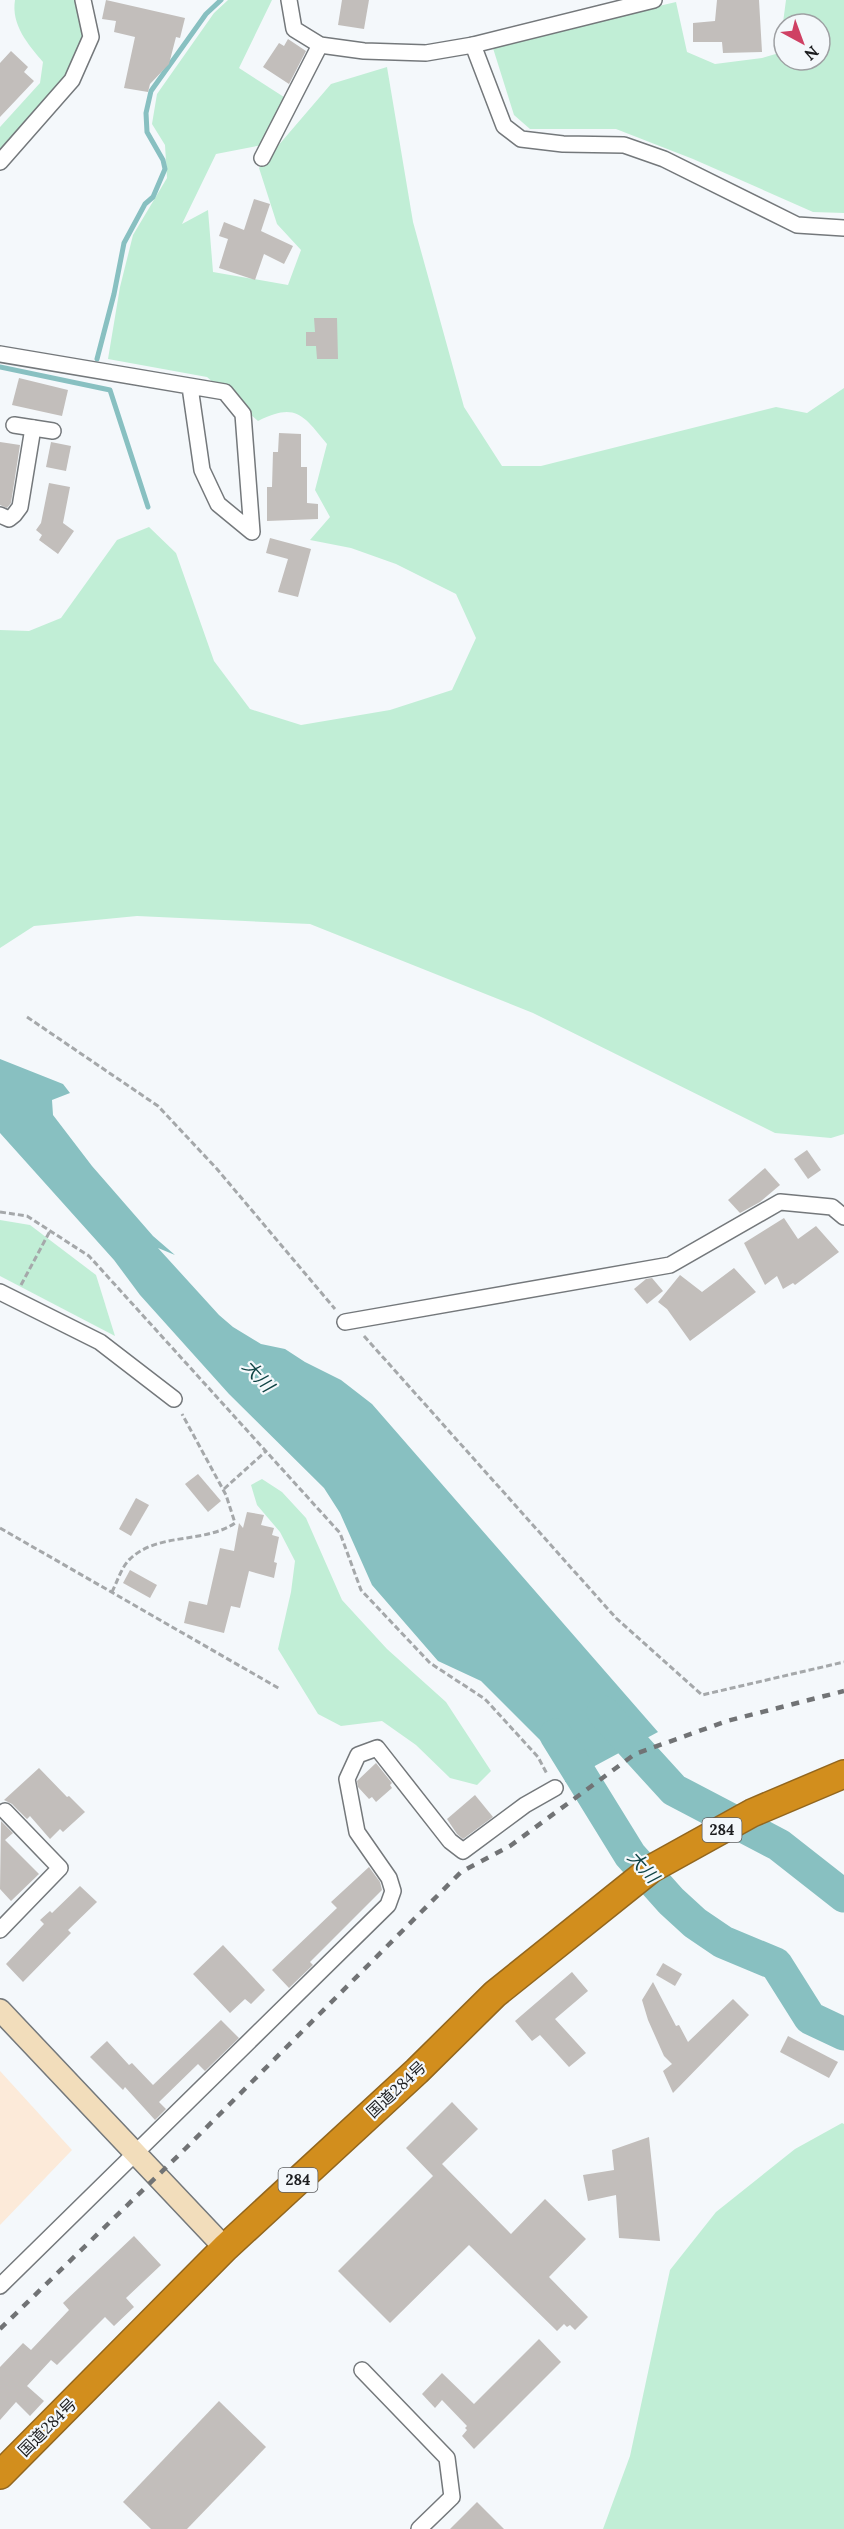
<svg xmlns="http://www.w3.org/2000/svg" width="844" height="2529" font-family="Lora,'Noto Sans JP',serif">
<rect width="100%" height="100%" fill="#f4f8fb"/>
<polygon fill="#fcead9" points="0,2071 72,2150 0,2225"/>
<g fill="#c1eed6" fill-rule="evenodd">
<path d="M15 0H76C78 11 83 25 82 37 80 79 28 122 0 153V127L40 83 43 62C28 44 11 25 15 0Z"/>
<path d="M228 0H272L239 68 287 99 262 145 216 154 182 224 208 210 213 272 288 285 301 250 277 224 259 168 331 84 387 67 413 222 464 407 502 466H541L776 407 807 413 844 388V1134L831 1138 775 1133 533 1013 310 924 137 916 34 926 0 948V630L29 631 61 618 117 540 149 527 176 553 214 661 250 709 301 725 390 710 452 690 476 638 456 594 396 564 351 548 310 540 330 517 315 490 327 444C303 415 296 402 258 421L207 377 108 359 120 287 133 235 167 178 165 145 152 124 157 94 214 13Z"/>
<path d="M786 0H844V213L813 212 693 159 616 129H530L514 115 492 45 676 2 687 52 715 64 762 58 779 53ZM784 24H820V60H784Z"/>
<polygon points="0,1220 30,1225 96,1275 115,1336 0,1276"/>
<polygon points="262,1479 282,1492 306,1518 342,1600 387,1649 446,1702 491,1771 477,1785 450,1778 416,1745 382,1721 341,1726 318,1714 278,1649 291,1592 295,1561 280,1532 257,1505 251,1485"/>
<polygon points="842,2123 844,2124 844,2529 603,2529 630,2456 670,2270 716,2212 795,2149"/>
</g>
<polygon fill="#88c0c1" points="0,1059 63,1084 70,1093 52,1100 53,1115 92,1166 153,1236 175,1255 158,1248 219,1315 233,1327 261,1344 285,1349 305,1362 341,1380 372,1404 658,1732 565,1782 565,1771 548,1748 481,1681 438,1661 372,1585 340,1513 324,1488 229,1394 140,1295 114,1260 0,1133"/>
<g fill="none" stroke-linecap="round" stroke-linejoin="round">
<g stroke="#88c0c1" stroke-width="5">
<polyline points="97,359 114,294 124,243 145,204 153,197 165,169 163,160 147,132 146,113 151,91 206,14 221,0"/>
<polyline points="0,367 110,390 148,507"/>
</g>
<g stroke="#88c0c1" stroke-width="33">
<polyline points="603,1712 674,1790 779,1845 844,1896"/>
<polyline points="556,1735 630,1855 671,1901 695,1923 723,1942 776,1964 810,2018 844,2034"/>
</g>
</g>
<g fill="#c2bebb">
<polygon points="106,0 185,18 180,38 176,37 169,64 150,84 148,92 124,88 135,37 114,32 116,21 102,19"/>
<polygon points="342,0 369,0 364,29 338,25"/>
<polygon points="717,0 759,0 762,52 723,53 722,42 693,42 693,23 715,21"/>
<polygon points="288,39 306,51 289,84 263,67 279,43 284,46"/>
<polygon points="11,51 28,67 24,72 34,81 0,117 0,63"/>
<polygon points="254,199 270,204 261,231 293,246 284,264 264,254 255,280 219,268 228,239 219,236 224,222 244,230"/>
<polygon points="314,318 337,318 338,359 317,359 316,346 306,346 306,332 315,332"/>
<polygon points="19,378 68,390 62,416 12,405"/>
<polygon points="279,433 301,434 301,467 307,467 307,503 318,504 318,519 267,521 267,487 272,487 273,452 278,452"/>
<polygon points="0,442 20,445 11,503 7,508 0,505"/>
<polygon points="51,442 71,446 66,471 46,467"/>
<polygon points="49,483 70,487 63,523 74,531 58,554 39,540 42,535 36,530 41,523"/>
<polygon points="270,538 311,549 298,597 278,592 288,559 266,553"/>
<polygon points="807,1150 821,1170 808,1179 794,1159"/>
<polygon points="765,1168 780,1185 760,1202 740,1213 728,1200"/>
<polygon points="784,1218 798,1239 816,1226 839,1252 795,1285 793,1283 783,1289 777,1276 765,1285 744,1243"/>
<polygon points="734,1268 756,1292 690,1341 667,1309 658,1302 680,1275 702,1292"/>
<polygon points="652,1278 663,1291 647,1304 634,1289 646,1279"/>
<polygon points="198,1474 221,1501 208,1512 185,1484"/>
<polygon points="136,1498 149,1505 131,1536 119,1529"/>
<polygon points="247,1512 264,1515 261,1525 274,1528 272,1535 279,1537 274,1562 277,1563 274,1578 249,1571 240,1608 231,1606 224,1633 184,1623 189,1601 207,1605 220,1548 234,1551 239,1523 243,1528"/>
<polygon points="130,1570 157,1585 150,1598 123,1583"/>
<polygon points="376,1763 392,1783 390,1785 392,1788 376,1802 372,1797 369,1799 358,1787 357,1781"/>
<polygon points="39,1768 67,1797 69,1796 85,1812 63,1832 60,1829 50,1839 30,1816 27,1819 12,1804 4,1800"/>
<polygon points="475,1795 493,1817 463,1839 457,1834 447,1819"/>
<polygon points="1,1821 13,1833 5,1840 39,1874 11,1901 0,1889"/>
<polygon points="369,1867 380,1882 382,1890 310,1962 313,1965 289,1988 272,1970 337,1908 331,1902"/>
<polygon points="80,1886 97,1902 68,1930 71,1933 23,1982 6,1964 44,1924 40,1920 50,1911 52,1913"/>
<polygon points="223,1945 265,1990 251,2004 245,1999 230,2013 193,1974"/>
<polygon points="663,1963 682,1974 675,1986 656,1975"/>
<polygon points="572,1972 588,1991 555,2019 586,2053 569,2067 540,2035 532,2041 515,2021"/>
<polygon points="653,1982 676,2026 679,2025 688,2042 733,1999 749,2015 673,2093 663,2071 672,2064 664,2056 648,2020 642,2000"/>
<polygon points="221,2020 239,2038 205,2071 198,2064 159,2102 166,2109 155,2120 125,2087 123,2090 90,2057 107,2041 129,2065 132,2063 153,2085"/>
<polygon points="788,2036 838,2062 829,2078 780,2052"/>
<polygon points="452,2102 478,2129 442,2164 511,2234 545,2199 586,2239 549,2277 588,2317 575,2330 570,2325 567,2327 564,2324 557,2331 469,2245 390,2323 338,2271 433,2176 406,2148"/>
<polygon points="649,2137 660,2241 619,2238 616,2195 588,2201 583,2175 614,2170 612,2150"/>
<polygon points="134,2236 161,2265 126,2298 134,2307 114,2326 105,2317 57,2365 51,2360 27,2386 44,2401 30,2416 16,2402 0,2420 0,2367 23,2343 31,2350 69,2310 63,2303"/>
<polygon points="539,2339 561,2362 474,2449 462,2436 467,2430 465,2428 467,2426 442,2400 435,2408 422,2394 442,2373 474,2404"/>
<polygon points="219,2401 266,2447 187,2529 151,2529 123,2502"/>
<polygon points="477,2502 504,2529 450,2529"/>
</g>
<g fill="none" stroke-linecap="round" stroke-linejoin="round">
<g stroke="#74787b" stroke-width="18">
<g id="street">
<polyline points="289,0 294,29 320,45 364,51 426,53 473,45 654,0"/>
<polyline points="473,45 504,126 521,139 563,144 624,145 664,159 797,225 844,228"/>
<polyline points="262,158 320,45"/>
<polyline points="0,162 72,80 91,37 83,0"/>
<polyline points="0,354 225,392 243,414 252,532 218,504 202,470 190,387"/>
<polyline points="14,425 53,431"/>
<polyline points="0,515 9,519 14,515 20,507 33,428"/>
<polyline points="0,1292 100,1342 174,1399"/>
<polyline points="345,1322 670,1265 780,1202 832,1207 844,1217"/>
<polyline points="0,1930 60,1868 5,1811"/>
<polyline points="0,2286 388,1905 393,1891 389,1878 357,1832 347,1779 358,1755 377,1748 450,1841 463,1851 525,1805 555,1788"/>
<polyline points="362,2370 447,2458 452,2497 419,2529"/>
</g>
</g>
<g stroke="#74787b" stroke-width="24">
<polyline id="secondary" points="0,2010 225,2248"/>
</g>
<g stroke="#92661e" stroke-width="30">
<polyline id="highway" points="0,2475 225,2248 417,2071 495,1994 651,1869 752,1813 844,1774"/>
</g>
<g stroke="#a5a8aa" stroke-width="3" stroke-dasharray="6 3" stroke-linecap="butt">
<polyline points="27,1017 158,1106 217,1169 335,1309"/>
<polyline points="0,1212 27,1216 89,1256 340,1533 361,1590 430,1663 485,1699 538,1757 547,1774"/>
<polyline points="21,1285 50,1231"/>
<polyline points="364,1336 616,1618 702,1695 844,1662"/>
<polyline points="224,1489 266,1451"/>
<polyline points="0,1528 280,1689"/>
<path d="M112 1592C117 1582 122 1566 130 1559 158 1532 204 1544 235 1523L226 1495 182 1414"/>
</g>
<use href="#street" stroke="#fff" stroke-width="15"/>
<use href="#secondary" stroke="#f2ddbb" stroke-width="21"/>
<use href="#highway" stroke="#d28e1d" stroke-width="27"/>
<polyline stroke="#717375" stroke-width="4.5" stroke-dasharray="8 8" stroke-linecap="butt" points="0,2329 185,2149 461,1872 510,1846 635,1754 727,1721 844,1691"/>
</g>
<g text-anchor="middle" stroke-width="4.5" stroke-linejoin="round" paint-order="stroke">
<g fill="#f4f8fb" stroke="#5d5f61" stroke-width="1.5">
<rect x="702.5" y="1818" width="39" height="24" rx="4.5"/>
<rect x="278.5" y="2168" width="39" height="24" rx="4.5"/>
</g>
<g font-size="15" font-weight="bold" fill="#1c1d1f">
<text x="722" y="1835">284</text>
<text x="298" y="2185">284</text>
</g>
<g font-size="16" fill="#1c1d1f" stroke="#f4f8fb">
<text transform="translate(396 2089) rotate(-43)" y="6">国道284号</text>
<text transform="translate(47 2427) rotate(-45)" y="6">国道284号</text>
</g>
<g font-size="18" font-style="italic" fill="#104445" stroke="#f4f8fb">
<text transform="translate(258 1376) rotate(47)" y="6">大川</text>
<text transform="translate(643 1867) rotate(48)" y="6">大川</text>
</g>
</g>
<g transform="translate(802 42) rotate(139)"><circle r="28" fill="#f4f8fb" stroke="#9ea0a3" stroke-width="1.5"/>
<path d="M0-4.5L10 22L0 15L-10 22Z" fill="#cf4063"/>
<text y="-9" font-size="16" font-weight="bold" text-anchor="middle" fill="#1c1d1f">N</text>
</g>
</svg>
